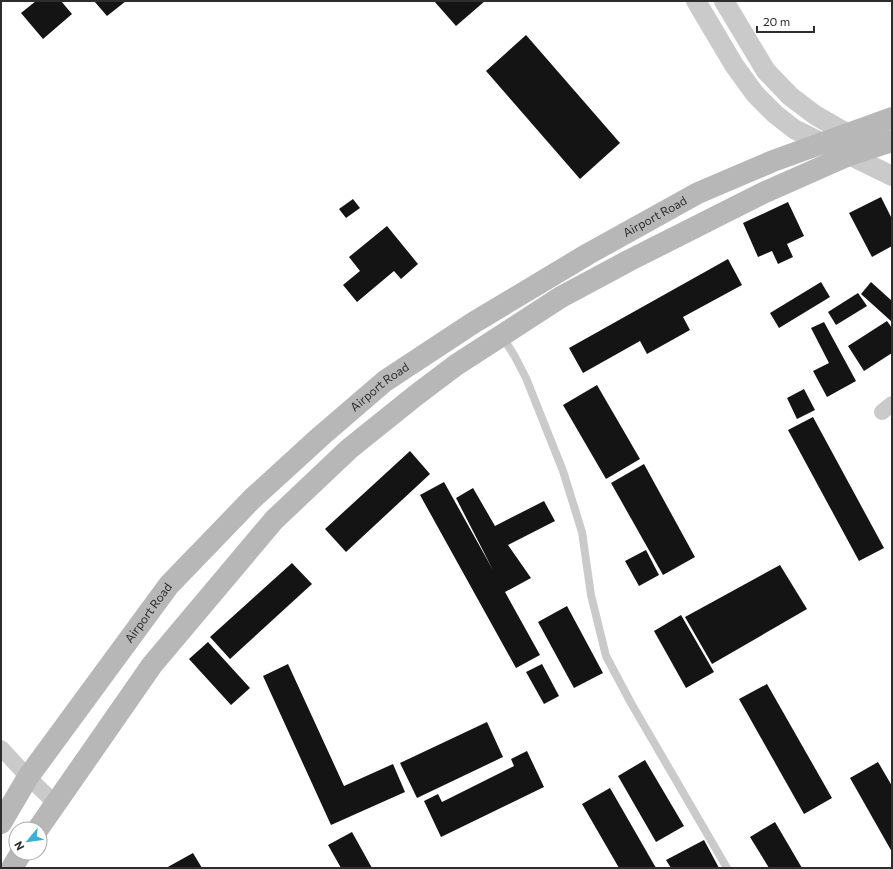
<svg xmlns="http://www.w3.org/2000/svg" width="893" height="869" font-family="Commissioner,sans-serif">
<rect width="100%" height="100%" fill="#fff"/>
<g fill="#141414">
<polygon points="36,1 61,1 72,14 43,39 21,13"/>
<polygon points="94,1 126,1 107,16"/>
<polygon points="434,1 485,1 456,26"/>
<polygon points="526,35 620,143 580,179 486,71"/>
<polygon points="881,197 892,219 892,246 872,257 849,213"/>
<polygon points="353,199 360,208 346,218 339,209"/>
<polygon points="788,202 804,236 787,244 793,257 778,264 772,251 758,257 743,223"/>
<polygon points="387,226 418,264 401,279 394,271 357,302 343,285 360,271 349,257"/>
<polygon points="728,259 742,285 683,317 690,330 647,354 640,341 583,373 569,348"/>
<polygon points="821,282 830,297 779,328 770,313"/>
<polygon points="871,282 892,301 892,322 861,294"/>
<polygon points="858,293 867,306 836,325 828,312"/>
<polygon points="887,321 892,328 892,353 864,371 848,346"/>
<polygon points="824,322 856,381 827,397 813,371 829,363 811,328"/>
<polygon points="597,385 640,459 606,479 563,405"/>
<polygon points="804,389 815,410 797,419 787,398"/>
<polygon points="813,417 884,548 859,561 788,430"/>
<polygon points="410,451 430,474 346,552 325,529"/>
<polygon points="644,464 695,557 663,575 611,483"/>
<polygon points="444,482 493,570 456,498 473,488 495,526 544,501 555,521 508,545 531,578 505,592 540,655 516,668 420,495"/>
<polygon points="646,550 659,575 639,586 625,561"/>
<polygon points="292,563 312,584 230,659 210,637"/>
<polygon points="780,565 807,609 712,664 685,617"/>
<polygon points="567,606 603,673 574,688 538,622"/>
<polygon points="681,615 714,672 686,688 654,631"/>
<polygon points="208,642 250,688 231,705 189,659"/>
<polygon points="288,664 344,786 393,764 405,792 331,825 263,676"/>
<polygon points="542,664 559,696 544,704 526,672"/>
<polygon points="767,684 832,798 804,814 739,699"/>
<polygon points="487,722 503,757 417,798 400,763"/>
<polygon points="527,751 544,787 441,837 424,801 438,794 442,802 514,766 511,759"/>
<polygon points="645,760 684,826 656,842 618,776"/>
<polygon points="878,762 892,786 892,852 850,778"/>
<polygon points="610,788 656,868 619,868 582,804"/>
<polygon points="775,822 802,868 769,868 750,837"/>
<polygon points="352,832 372,868 341,868 328,845"/>
<polygon points="704,840 719,868 671,868 666,860"/>
<polygon points="193,853 202,868 166,868"/>
</g>
<g fill="none" stroke-linecap="round" stroke-linejoin="round">
<polyline stroke="#cacaca" stroke-width="8" points="502,336 514,355 526,378 563,471 582,532 591,595 606,656 631,703 727,868"/>
<g stroke="#cacaca" stroke-width="16">
<polyline points="882,412 892,404"/>
<polyline points="1,748 28,777 55,803"/>
</g>
<g stroke="#cacaca" stroke-width="20">
<polyline points="696,1 734,65 755,94 775,114 794,129 822,143 849,155 892,176"/>
<polyline points="724,1 766,71 790,96 815,115 848,134 861,139"/>
</g>
<g stroke="#b7b7b7" stroke-width="22">
<path id="s1" d="M1 823 28 777 169 585 253 498 321 436 385 381 473 323 588 254 698 193 773 161 892 118"/>
<polyline points="38,829 152,665 274,520 349,449 415,396 456,365 561,297 630,260 763,193 849,155 892,141"/>
<polyline points="12,868 21,853"/>
</g>
</g>
<g text-anchor="middle" stroke-width="4" stroke-linejoin="round" paint-order="stroke">
<g font-size="12" fill="#2d2d2d" stroke="#fff">
<text dy="4" stroke="none"><textPath href="#s1" startOffset="905">Airport Road</textPath></text>
<text dy="4" stroke="none"><textPath href="#s1" startOffset="581">Airport Road</textPath></text>
<text dy="4" stroke="none"><textPath href="#s1" startOffset="257">Airport Road</textPath></text>
</g>
</g>
<rect width="893" height="869" fill="none" stroke="#2d2d2d" stroke-width="4"/>
<g transform="translate(28 841) rotate(241)"><circle r="19" fill="#ffffff" stroke="#ababab"/>
<path d="M0-3L7 15L0 10L-7 15Z" fill="#3dafd5"/>
<text y="-6" font-size="11" font-weight="bold" text-anchor="middle" fill="#2d2d2d">N</text>
</g>
<path d="M757 26v6h57v-6" fill="none" stroke="#2d2d2d" stroke-width="2"/>
<text x="763" y="26" font-size="12" fill="#2d2d2d" stroke="#ffffff" stroke-width="3" paint-order="stroke">20 m</text>
</svg>
